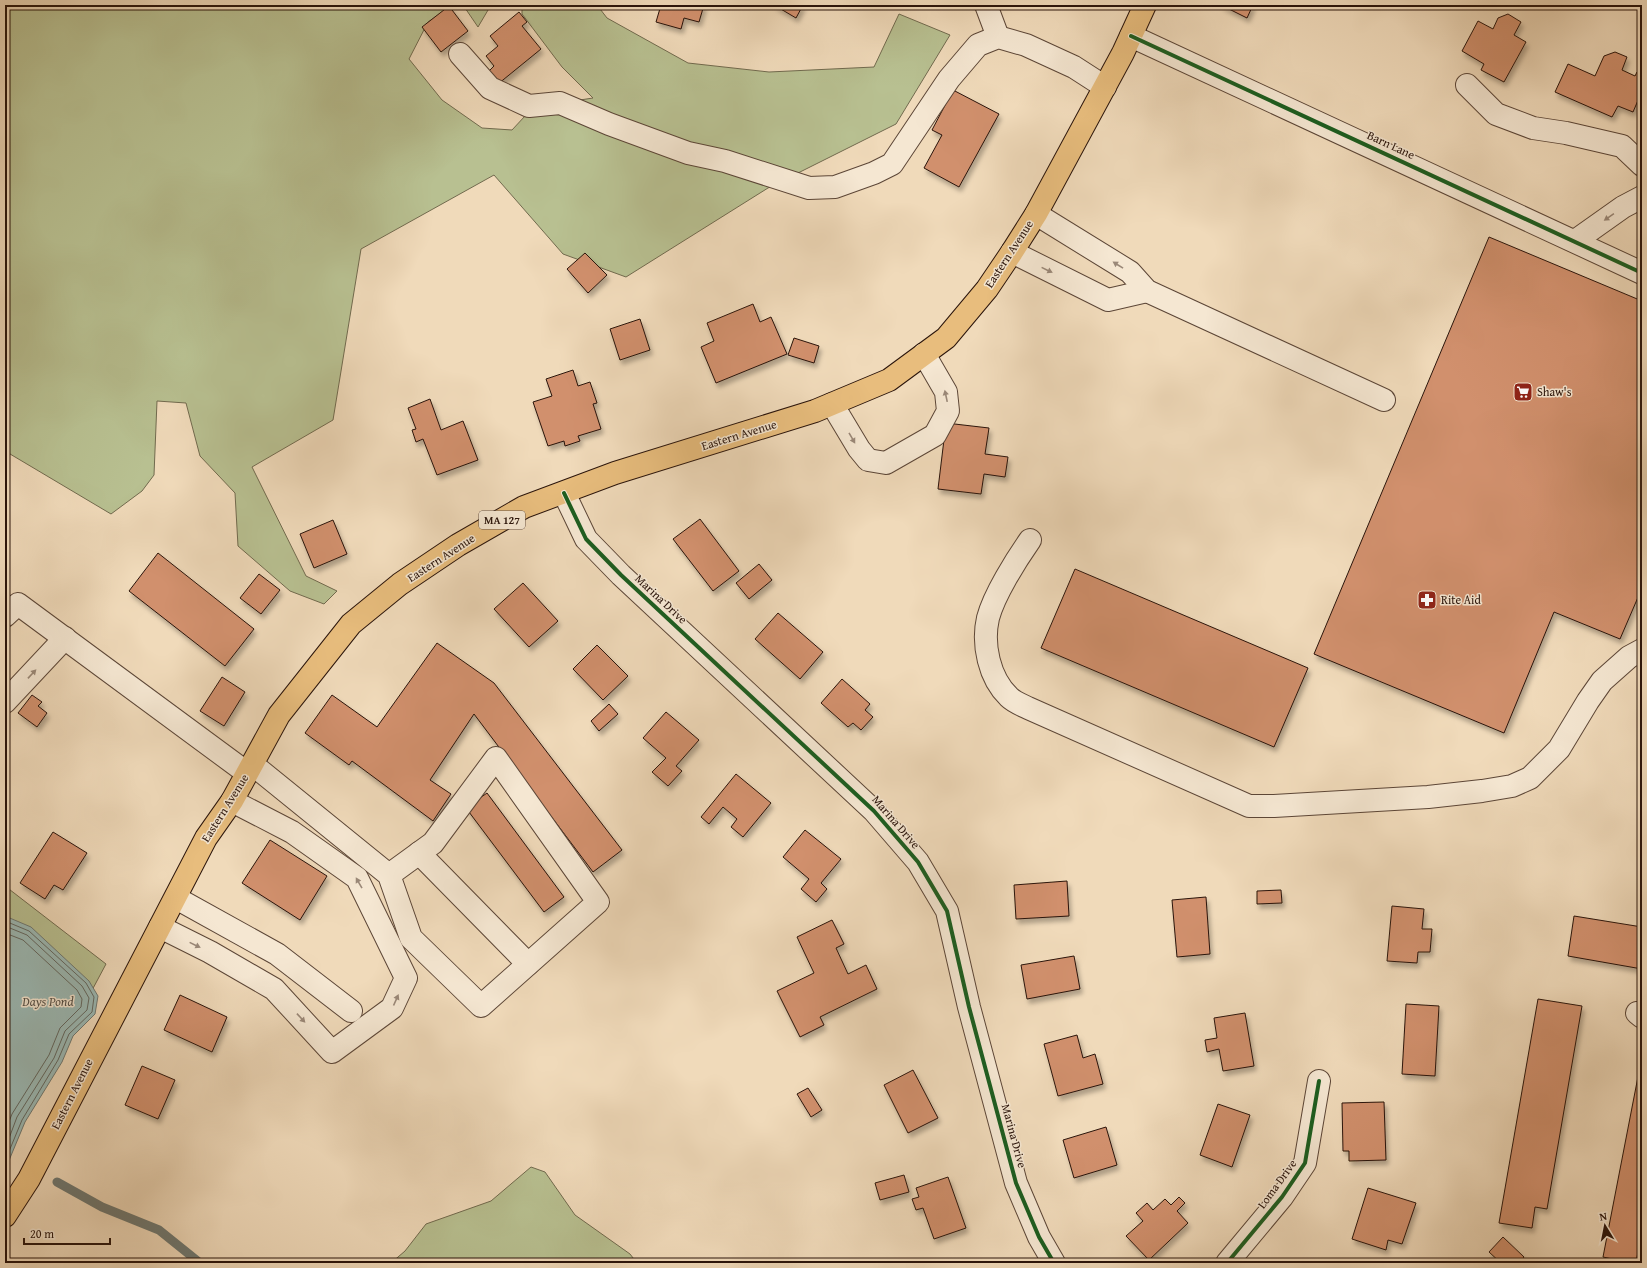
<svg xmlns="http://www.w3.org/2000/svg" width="1647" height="1268" font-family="'Gentium Book Plus',serif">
<defs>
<filter id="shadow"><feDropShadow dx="2.5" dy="4.5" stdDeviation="2" flood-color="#0004"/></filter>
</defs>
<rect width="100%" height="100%" fill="#f0daba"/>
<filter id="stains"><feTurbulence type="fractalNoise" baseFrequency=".005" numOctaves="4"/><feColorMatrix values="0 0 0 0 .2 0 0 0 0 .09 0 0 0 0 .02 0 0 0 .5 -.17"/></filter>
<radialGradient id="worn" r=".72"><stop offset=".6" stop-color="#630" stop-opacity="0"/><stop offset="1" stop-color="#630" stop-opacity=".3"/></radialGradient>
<g fill="#b8c091" stroke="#716a4e">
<polygon points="5,5 453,5 428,22 409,59 442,100 482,128 512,130 525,116 560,103 593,98 562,67 522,14 522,5 597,5 607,18 688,63 769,72 874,67 899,14 950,35 896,124 768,188 626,277 563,254 494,175 361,249 333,420 252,467 306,576 337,591 324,604 290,591 238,546 235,493 200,456 186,403 157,401 154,475 142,491 111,514 5,451"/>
<polygon points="463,5 491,5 478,27"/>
<polygon points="5,886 106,964 82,1009 5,1116"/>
<polygon points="531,1167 545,1172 575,1215 630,1254 637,1263 391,1263 405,1251 426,1224 491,1201"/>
</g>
<polygon fill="#9bbab6" stroke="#6e7872" points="5,916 31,927 89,981 98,996 95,1014 73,1036 62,1062 25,1122 5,1170"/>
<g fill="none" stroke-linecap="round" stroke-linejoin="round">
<g stroke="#626760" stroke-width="1">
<polyline points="5,921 29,931 86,983 94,997 92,1012 69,1034 58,1060 22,1120 5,1161"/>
<polyline points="5,926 27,935 82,986 89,998 87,1010 65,1031 54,1058 17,1117 5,1149"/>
<polyline points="5,933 23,940 77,990 82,999 81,1007 60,1028 49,1055 12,1114 5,1132"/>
</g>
<polyline stroke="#6e7872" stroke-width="9" points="57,1182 102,1207 159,1230 200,1263"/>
</g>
<g fill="#d1906d" stroke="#2a140b" filter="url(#shadow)">
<polygon points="661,5 704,5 699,22 684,18 681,29 656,22"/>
<polygon points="774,5 803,5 796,18"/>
<polygon points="1221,5 1253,5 1247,18"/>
<polygon points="449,6 468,31 441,52 422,27"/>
<polygon points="519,12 527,22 522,26 541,49 498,84 488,72 494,66 486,56 498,46 490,36"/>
<polygon points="1508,14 1521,22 1514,35 1526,42 1504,82 1481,70 1484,64 1462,51 1478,21 1493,29 1498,18"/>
<polygon points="1615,52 1627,57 1622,70 1635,76 1637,72 1642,74 1642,91 1633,112 1618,106 1612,117 1555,92 1568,64 1595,76 1604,56"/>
<polygon points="953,90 999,114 959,187 924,168 942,135 932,130"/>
<polygon points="1489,237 1642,301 1642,588 1620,639 1554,612 1504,733 1314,654"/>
<polygon points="585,253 607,275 588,293 567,269"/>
<polygon points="753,304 760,322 771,317 787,354 716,383 701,347 714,341 707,323"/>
<polygon points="640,319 650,350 620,360 610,329"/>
<polygon points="794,338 819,346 814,363 788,355"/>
<polygon points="573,370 578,386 590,382 597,403 593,404 601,429 578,436 580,441 565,446 564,441 548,446 533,402 552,396 546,379"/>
<polygon points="430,399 441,430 463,421 478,460 437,475 423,439 416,442 412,430 416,429 408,408"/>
<polygon points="946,423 989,428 985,454 1008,457 1005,477 984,474 981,494 938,489"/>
<polygon points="700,519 739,571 713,591 673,539"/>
<polygon points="333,520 347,554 314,568 300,534"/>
<polygon points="158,553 254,629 225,666 129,591"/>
<polygon points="759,564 772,580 749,599 736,583"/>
<polygon points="1075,569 1308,668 1274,747 1041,648"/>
<polygon points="259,574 280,590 261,614 240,598"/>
<polygon points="523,583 558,621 529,647 494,609"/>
<polygon points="778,613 823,652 800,679 755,639"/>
<polygon points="437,643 494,683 622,850 593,872 474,714 430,780 451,794 433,821 352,761 349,765 305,733 332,695 377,727"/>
<polygon points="597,645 628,676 603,700 573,669"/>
<polygon points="222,677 245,692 224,726 200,711"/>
<polygon points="842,679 870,704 865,710 873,717 861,730 853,723 848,727 821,703"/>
<polygon points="32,695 42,702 38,706 47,713 37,727 18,713"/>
<polygon points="609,704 618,714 599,731 591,721"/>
<polygon points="666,712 699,740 676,766 682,771 668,786 652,772 666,758 643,738"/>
<polygon points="736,774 771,803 743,837 731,827 737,819 723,807 709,824 701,817"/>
<polygon points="487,793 564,897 544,912 466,808"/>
<polygon points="805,830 841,859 821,883 827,889 816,902 801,889 809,879 783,857"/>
<polygon points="53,832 87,853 63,890 54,885 45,899 20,883"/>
<polygon points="270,840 327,876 300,920 242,883"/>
<polygon points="1067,881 1069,916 1016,919 1014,885"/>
<polygon points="1281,890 1282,903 1257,904 1257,891"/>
<polygon points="1206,897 1210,954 1177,957 1172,900"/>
<polygon points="1392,906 1424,909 1422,929 1432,929 1430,952 1418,952 1417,963 1387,961"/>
<polygon points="1574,916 1642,927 1642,969 1568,956"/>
<polygon points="832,920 844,944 836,948 848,974 866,965 877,989 820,1017 824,1025 800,1037 777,991 814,973 797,937"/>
<polygon points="1074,956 1080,989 1027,999 1021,965"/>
<polygon points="180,995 227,1017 212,1052 164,1030"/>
<polygon points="1538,999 1582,1006 1547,1209 1535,1207 1532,1228 1499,1223"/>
<polygon points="1406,1004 1439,1006 1435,1076 1402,1074"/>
<polygon points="1245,1013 1254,1066 1223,1071 1219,1049 1207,1052 1205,1040 1217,1038 1214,1018"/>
<polygon points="1077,1035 1083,1058 1095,1054 1103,1084 1058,1096 1044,1044"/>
<polygon points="1642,1056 1642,1247 1639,1246 1636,1263 1631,1263 1603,1257"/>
<polygon points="142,1066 175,1080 158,1119 125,1105"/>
<polygon points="913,1070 938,1118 908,1133 884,1085"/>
<polygon points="808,1088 822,1110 811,1117 797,1094"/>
<polygon points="1384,1102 1386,1160 1349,1161 1349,1151 1343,1151 1342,1103"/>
<polygon points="1218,1104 1250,1115 1232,1167 1200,1155"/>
<polygon points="1106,1127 1117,1165 1074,1178 1063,1140"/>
<polygon points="904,1175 909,1192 880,1200 875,1183"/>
<polygon points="948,1177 966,1228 934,1239 923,1208 916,1210 912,1199 919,1197 916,1188"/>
<polygon points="1368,1188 1416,1203 1402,1244 1388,1240 1386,1250 1352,1239"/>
<polygon points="1179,1197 1185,1203 1177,1211 1188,1223 1149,1260 1126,1236 1143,1221 1136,1213 1147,1203 1153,1210 1165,1199 1171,1205"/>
<polygon points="1503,1237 1524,1257 1519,1263 1501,1263 1489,1252"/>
</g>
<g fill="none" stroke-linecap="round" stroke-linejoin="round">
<g stroke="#5c4637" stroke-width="24">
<g id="minor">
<polyline points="986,5 998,37"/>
<polyline points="1131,36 1642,273"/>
<polyline points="460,54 490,88 529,106 560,103 609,124 688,153 725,161 809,188 835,187 874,173 892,164 949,79 978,45 998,37 1026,45 1074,67 1105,87"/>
<polyline points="1467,85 1496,114 1533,128 1566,133 1622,146 1642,165"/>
<polyline points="1036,214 1130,272 1147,291 1384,400"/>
<polyline points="1575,241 1623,207 1642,197"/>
<polyline points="1012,252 1108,300 1147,291"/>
<polyline points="832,404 859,449 868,460 886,463 935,435 948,411 946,392 924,354"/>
<polyline points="564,493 586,539 621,575 874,811 918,862 947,911 969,1007 1016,1183 1039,1237 1054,1263"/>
<path d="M1030 540C1016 560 994 595 988 618 982 644 989 678 1009 697 1014 702 1022 705 1028 708L1249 806H1274L1428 797 1482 791 1512 786 1530 778 1559 749 1588 701 1602 681 1629 657 1642 650"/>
<polyline points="5,616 18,604 247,773"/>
<polyline points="5,702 65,638"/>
<polyline points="252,764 389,875 411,938 481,1006 598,902 496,758 433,843 389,875"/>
<polyline points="419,853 528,964"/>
<polyline points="176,898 277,954 351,1011"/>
<polyline points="160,927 210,952 274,989 332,1052 392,1008 406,978 357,878 292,832 232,801"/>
<polyline points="1637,1013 1642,1017"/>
<polyline points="1227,1263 1282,1197 1305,1163 1319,1081"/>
</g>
</g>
<g stroke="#2a140b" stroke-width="24">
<polyline id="major" points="5,1216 29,1179 206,838 232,801 279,715 351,624 400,584 458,545 524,507 615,473 815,411 889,380 946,338 987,289 1012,252 1036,214 1123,53 1145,5"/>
</g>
<use href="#minor" stroke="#f5e7d2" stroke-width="22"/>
<use href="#major" stroke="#e8bd7d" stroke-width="22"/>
<g stroke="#f5e7d2" stroke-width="6">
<g id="cycleway">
<polyline points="1131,36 1642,273"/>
<polyline points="564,493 586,539 621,575 874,811 918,862 947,911 969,1007 1016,1183 1039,1237 1054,1263"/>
<polyline points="1227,1263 1282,1197 1305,1163 1319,1081"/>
</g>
</g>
<use href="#cycleway" stroke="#1b5e20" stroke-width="4"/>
</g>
<defs><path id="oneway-solid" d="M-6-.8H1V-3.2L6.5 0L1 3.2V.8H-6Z"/></defs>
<g fill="#9a8878">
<use href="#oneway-solid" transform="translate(1609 217) rotate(145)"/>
<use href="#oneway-solid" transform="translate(1118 265) rotate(-148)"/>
<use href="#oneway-solid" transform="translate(1047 270) rotate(26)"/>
<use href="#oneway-solid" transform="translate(946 396) rotate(-102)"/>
<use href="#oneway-solid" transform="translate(852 438) rotate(60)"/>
<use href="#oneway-solid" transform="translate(32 674) rotate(-47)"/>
<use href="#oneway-solid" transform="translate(359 883) rotate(-120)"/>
<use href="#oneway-solid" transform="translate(195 945) rotate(26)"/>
<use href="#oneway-solid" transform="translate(396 1000) rotate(-66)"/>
<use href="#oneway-solid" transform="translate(301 1018) rotate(47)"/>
</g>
<defs>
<g id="supermarket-square" transform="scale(1)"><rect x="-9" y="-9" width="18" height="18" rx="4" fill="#8f2418" stroke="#f5e7d2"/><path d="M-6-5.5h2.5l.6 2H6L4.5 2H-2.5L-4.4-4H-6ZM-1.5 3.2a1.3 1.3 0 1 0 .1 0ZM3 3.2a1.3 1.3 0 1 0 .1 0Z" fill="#fff"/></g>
<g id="pharmacy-square" transform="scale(1)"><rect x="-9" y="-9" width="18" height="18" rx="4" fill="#8f2418" stroke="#f5e7d2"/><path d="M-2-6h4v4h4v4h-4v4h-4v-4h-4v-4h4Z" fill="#fff"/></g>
</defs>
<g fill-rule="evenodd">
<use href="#supermarket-square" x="1523" y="392"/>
<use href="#pharmacy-square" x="1427" y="600"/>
</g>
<g text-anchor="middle" stroke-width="3" stroke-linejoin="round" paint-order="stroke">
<rect fill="#f5e7d2" stroke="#675347" stroke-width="1" x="479" y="511" width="46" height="18" rx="3"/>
<g font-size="11" font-weight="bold" fill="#2a140b">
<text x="502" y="524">MA 127</text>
</g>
<g font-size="12" fill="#2a140b" stroke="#f5e7d2">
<text transform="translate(1391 145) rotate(25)" y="4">Barn Lane</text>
<text transform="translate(1009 254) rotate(-57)" y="4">Eastern Avenue</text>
<text transform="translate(739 435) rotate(-17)" y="4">Eastern Avenue</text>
<text transform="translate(441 558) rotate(-33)" y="4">Eastern Avenue</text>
<text transform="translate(661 599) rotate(43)" y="4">Marina Drive</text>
<text transform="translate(225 808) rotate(-58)" y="4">Eastern Avenue</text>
<text transform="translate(896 822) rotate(49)" y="4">Marina Drive</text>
<text transform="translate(72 1094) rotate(-63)" y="4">Eastern Avenue</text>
<text transform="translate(1014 1136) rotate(75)" y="4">Marina Drive</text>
<text transform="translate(1277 1184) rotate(-54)" y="4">Loma Drive</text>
</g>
<g font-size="12" fill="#2a140b" stroke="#f5e7d2" text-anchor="start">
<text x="1537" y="396">Shaw's</text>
<text x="1441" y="604">Rite Aid</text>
</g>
<g font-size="13" font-style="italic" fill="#524e47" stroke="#f5e7d2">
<text x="48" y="1006">Days Pond</text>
</g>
</g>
<rect width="1647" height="1268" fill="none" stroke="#f0daba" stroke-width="20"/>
<rect x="6" y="6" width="1635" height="1256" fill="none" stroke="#2a140b" stroke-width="2"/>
<rect x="10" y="10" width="1627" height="1248" fill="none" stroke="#2a140b"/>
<g transform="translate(1605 1226) rotate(350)" stroke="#f5e7d2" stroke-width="3" paint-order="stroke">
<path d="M0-3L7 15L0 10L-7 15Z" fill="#2a140b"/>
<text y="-6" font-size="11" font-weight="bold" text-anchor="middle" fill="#2a140b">N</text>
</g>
<path d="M24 1238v6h86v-6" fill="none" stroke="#2a140b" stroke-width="2"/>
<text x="30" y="1238" font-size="12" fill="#2a140b" stroke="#f5e7d2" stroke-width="3" paint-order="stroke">20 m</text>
<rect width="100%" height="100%" filter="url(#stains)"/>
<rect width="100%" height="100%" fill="url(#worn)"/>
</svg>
